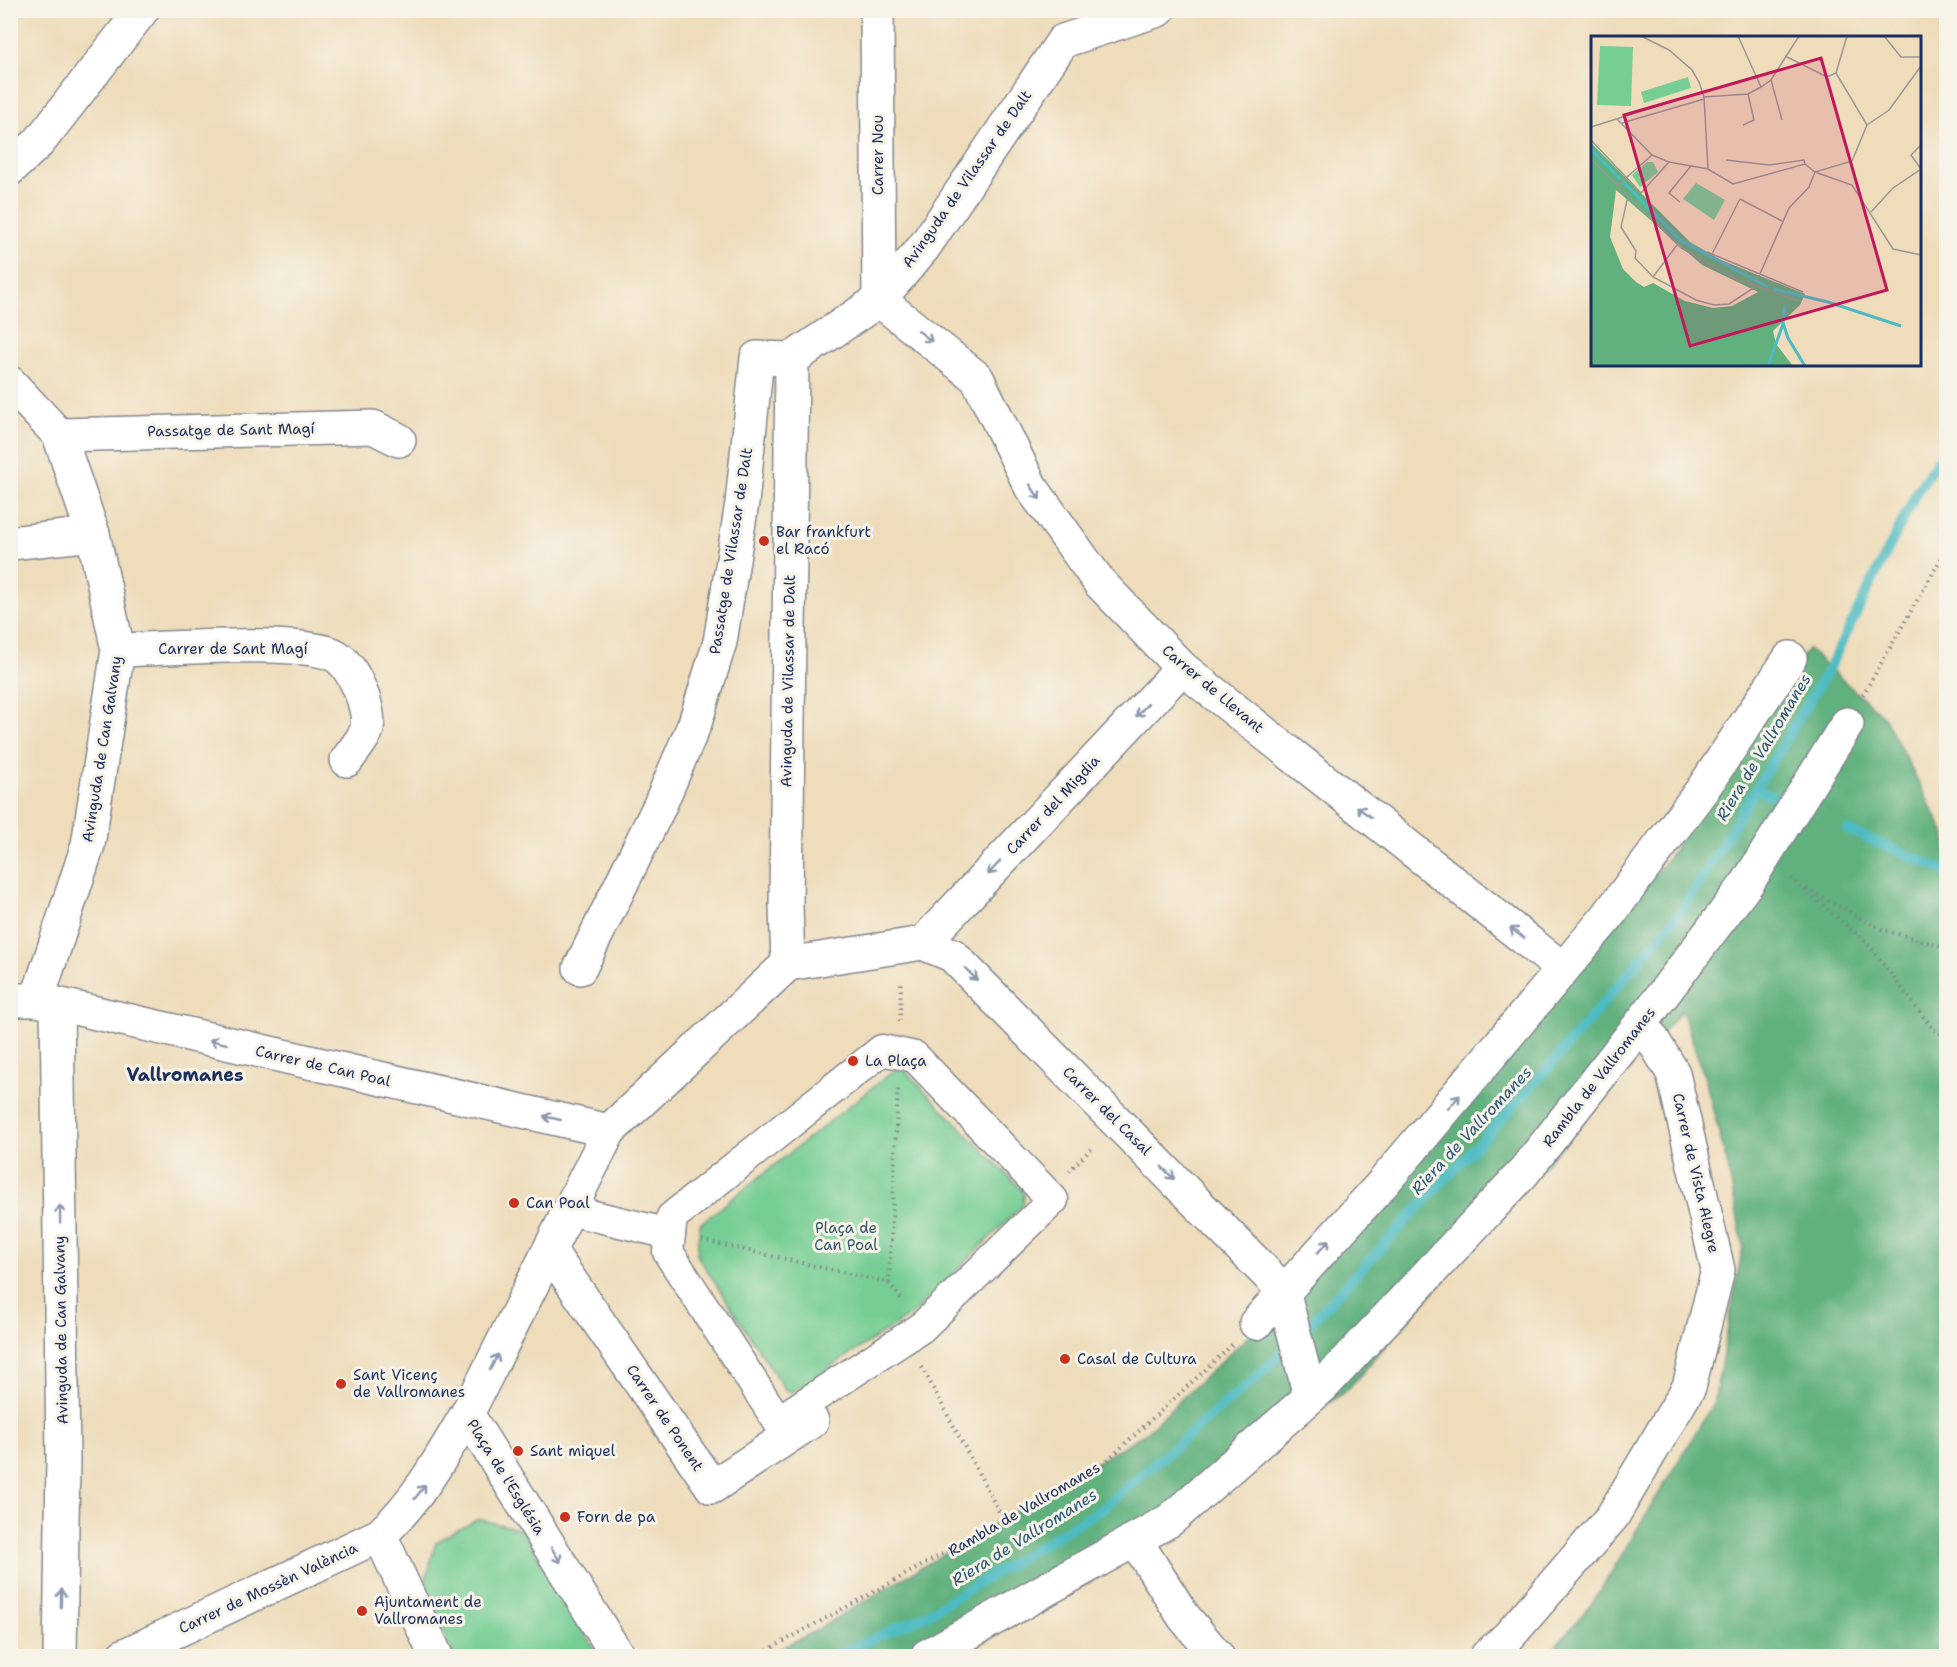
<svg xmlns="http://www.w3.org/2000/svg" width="1957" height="1667" font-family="'Shantell Sans',sans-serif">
<rect width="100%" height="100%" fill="#f7f3e8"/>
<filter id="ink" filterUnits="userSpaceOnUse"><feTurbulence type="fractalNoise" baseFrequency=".0167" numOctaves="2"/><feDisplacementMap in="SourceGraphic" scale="12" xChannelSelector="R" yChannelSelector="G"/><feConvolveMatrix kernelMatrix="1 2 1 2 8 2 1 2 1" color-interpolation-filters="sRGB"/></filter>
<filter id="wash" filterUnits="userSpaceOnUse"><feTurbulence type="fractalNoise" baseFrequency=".008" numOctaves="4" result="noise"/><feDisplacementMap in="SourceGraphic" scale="24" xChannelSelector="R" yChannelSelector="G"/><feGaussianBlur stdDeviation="1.35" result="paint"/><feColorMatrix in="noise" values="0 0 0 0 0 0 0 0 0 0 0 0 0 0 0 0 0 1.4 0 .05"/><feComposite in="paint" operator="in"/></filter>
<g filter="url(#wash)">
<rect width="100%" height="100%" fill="#eedcba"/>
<g fill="#76ce94" stroke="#487e79" stroke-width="1.5">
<polygon points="896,1069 904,1070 1019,1187 1024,1194 1023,1205 914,1313 792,1392 785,1390 697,1255 700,1224"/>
<polygon points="478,1519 522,1530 599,1656 454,1656 423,1591 436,1542"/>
</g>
<polygon fill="#60b17e" stroke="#3e706e" stroke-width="1.5" points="1808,649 1885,718 1946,836 1946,1656 1548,1656 1594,1601 1714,1402 1743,1246 1728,1167 1705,1079 1682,1010 1348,1389 1089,1583 957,1656 766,1656 815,1631 1144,1434 1357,1234 1666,861"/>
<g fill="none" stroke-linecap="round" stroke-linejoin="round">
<g stroke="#4dbbc3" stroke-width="10">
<polyline points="1755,790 1779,798"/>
<polyline points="1848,830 1946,871"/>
<polyline points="833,1656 922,1617 1103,1508 1261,1373 1292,1343 1536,1082 1683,909 1829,668 1918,490 1946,448"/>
</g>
</g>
</g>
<g filter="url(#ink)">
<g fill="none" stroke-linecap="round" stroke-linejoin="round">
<g stroke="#84868c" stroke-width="33">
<g id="pedestrian">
<polygon points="882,1050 915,1057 1053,1200 921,1328 778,1421 668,1252 672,1217"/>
<polyline points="569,1210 670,1234"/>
</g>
</g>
<g stroke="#84868c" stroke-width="36">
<g id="minor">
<polyline points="877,10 879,300 977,378 1031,487 1100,583 1182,668 1563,969"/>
<polyline points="10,169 39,142 142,10"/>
<polyline points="10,383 59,435 93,534 118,650 88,845 37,1000"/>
<polyline points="59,435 373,427 399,440"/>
<polyline points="10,543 93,534"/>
<path d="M118 650C161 649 305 638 336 656 354 667 371 709 367 729 364 739 353 751 347 760"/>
<polyline points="923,943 952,955 1283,1290"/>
<polyline points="923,943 1182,668"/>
<polyline points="788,964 923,943"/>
<polyline points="580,968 659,807 695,723 720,642 742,503 757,358 792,359"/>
<polyline points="10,1000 37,1000 57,1004 609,1131"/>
<polyline points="57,1004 63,1460 60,1656"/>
<polyline points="550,1251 712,1487 812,1421"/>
<polyline points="1283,1290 1310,1396"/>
<polyline points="1256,1323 1383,1183 1607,917 1702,790 1790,658"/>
<polyline points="467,1414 609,1131 788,964 786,906 792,359 879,300 924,247 1063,41 1158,10"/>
<polyline points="380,1535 436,1656"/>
<polyline points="1135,1540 1184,1617 1217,1656"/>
<path d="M123 1656 380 1535C418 1500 441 1458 467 1414L618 1656"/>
<polyline points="1487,1656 1508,1637 1612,1517 1689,1387 1718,1270 1673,1073 1642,1022"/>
</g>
</g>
<g stroke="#84868c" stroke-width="36">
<polyline id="tertiary" points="927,1656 1170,1520 1324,1385 1523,1173 1642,1022 1748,882 1847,724"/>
</g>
<g stroke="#84868c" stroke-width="4" stroke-dasharray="1.5 4.5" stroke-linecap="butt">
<polyline points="1863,695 1946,550"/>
<polyline points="1791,878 1867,943 1933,1029 1946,1036"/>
<polyline points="1807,889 1881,929 1946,948"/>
<polyline points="900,1021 901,980"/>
<polyline points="1069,1171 1094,1146"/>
<polyline points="702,1240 889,1283 903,1301"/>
<polyline points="889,1283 898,1089"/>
<polyline points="922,1367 1004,1521"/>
<polyline points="757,1656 1098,1469 1232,1345"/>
</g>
<use href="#pedestrian" stroke="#fff" stroke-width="30"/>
<use href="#minor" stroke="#fff" stroke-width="33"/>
<use href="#tertiary" stroke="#fff" stroke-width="33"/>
</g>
<defs><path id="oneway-shaft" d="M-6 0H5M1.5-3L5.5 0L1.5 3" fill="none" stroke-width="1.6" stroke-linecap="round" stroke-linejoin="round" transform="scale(1.5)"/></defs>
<g stroke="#8d97ae">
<use href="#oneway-shaft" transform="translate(925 336) rotate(38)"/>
<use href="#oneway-shaft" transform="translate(1035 492) rotate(56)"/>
<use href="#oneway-shaft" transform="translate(1142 710) rotate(133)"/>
<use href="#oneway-shaft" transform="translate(1364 812) rotate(-142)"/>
<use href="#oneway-shaft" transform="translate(994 868) rotate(133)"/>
<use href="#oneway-shaft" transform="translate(1517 933) rotate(-142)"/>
<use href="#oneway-shaft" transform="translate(971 974) rotate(45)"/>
<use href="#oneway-shaft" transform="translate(218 1042) rotate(-167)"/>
<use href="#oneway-shaft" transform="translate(1454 1102) rotate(-49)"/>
<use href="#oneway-shaft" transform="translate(552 1118) rotate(-167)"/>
<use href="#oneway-shaft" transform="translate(1168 1173) rotate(45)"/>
<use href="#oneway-shaft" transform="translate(60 1214) rotate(-91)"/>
<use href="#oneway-shaft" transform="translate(1323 1247) rotate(-47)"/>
<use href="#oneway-shaft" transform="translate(494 1362) rotate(-63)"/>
<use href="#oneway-shaft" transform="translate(420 1492) rotate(-52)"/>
<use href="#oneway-shaft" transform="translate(556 1555) rotate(58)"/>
<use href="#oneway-shaft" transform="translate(61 1598) rotate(-89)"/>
</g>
</g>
<g fill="#c8321e" stroke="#f7f3e8" stroke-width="2">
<circle cx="764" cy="541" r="6"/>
<circle cx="853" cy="1061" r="6"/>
<circle cx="514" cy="1203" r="6"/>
<circle cx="1065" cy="1359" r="6"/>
<circle cx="341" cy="1384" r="6"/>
<circle cx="518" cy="1451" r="6"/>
<circle cx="565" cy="1517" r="6"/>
<circle cx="362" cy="1611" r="6"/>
</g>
<g text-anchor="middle" stroke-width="6" stroke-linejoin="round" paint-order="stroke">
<g font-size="15" fill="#1b2f5e" stroke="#f7f3e8">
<text transform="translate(878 155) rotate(-90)" y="5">Carrer Nou</text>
<text transform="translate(967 179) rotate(-55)" y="5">Avinguda de Vilassar de Dalt</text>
<text transform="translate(231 430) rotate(-1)" y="5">Passatge de Sant Magí</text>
<text transform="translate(731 551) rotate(-81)" y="5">Passatge de Vilassar de Dalt</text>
<text x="233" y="654">Carrer de Sant Magí</text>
<text transform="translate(788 681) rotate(-89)" y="5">Avinguda de Vilassar de Dalt</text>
<text transform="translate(1213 689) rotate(40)" y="5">Carrer de Llevant</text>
<text transform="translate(102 749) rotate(-81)" y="5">Avinguda de Can Galvany</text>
<text transform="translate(1053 805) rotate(-47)" y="5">Carrer del Migdia</text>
<text transform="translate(323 1066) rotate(13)" y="5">Carrer de Can Poal</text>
<text transform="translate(1599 1077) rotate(-52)" y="5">Rambla de Vallromanes</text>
<text transform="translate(1107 1111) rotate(45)" y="5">Carrer del Casal</text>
<text transform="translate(1696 1173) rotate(77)" y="5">Carrer de Vista Alegre</text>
<text transform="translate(61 1330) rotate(-91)" y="5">Avinguda de Can Galvany</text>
<text transform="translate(665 1418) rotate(56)" y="5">Carrer de Ponent</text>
<text transform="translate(506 1477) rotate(58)" y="5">Plaça de l'Església</text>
<text transform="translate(1024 1509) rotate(-30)" y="5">Rambla de Vallromanes</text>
<text transform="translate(268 1588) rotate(-25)" y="5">Carrer de Mossèn València</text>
</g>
<g font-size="15" fill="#1b2f5e" stroke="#f7f3e8" text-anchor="start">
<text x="776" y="537">Bar frankfurt<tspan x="776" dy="17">el Racó</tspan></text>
<text x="865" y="1066">La Plaça</text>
<text x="526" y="1208">Can Poal</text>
<text x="1077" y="1364">Casal de Cultura</text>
<text x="353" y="1380">Sant Vicenç<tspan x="353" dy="17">de Vallromanes</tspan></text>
<text x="530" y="1456">Sant miquel</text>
<text x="577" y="1522">Forn de pa</text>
<text x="374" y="1607">Ajuntament de<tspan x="374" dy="17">Vallromanes</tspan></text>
</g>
<g font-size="15" fill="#32576c" stroke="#f7f3e8">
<text x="846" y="1233">Plaça de<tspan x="846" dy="17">Can Poal</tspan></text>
</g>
<g font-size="16" font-style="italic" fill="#2a597c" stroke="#f7f3e8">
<text transform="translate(1763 747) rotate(-59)" y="6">Riera de Vallromanes</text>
<text transform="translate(1471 1130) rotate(-47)" y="6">Riera de Vallromanes</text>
<text transform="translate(1024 1537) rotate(-32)" y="6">Riera de Vallromanes</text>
</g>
<g font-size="18" font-weight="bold" fill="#1b2f5e" stroke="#f7f3e8">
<text x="185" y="1081">Vallromanes</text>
</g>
</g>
<g transform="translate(1591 36)">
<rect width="330" height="330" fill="#eedcba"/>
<path d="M9 10 42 11 40 70 6 69ZM97 41 100 52 53 67 50 56ZM56 126H62L67 136 49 151 41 139ZM105 147 134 164 123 184 92 163Z" fill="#76ce94"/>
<path d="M0 107 99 206 130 224 214 258 209 269 182 295 185 308 202 330H0ZM25 154 111 229 167 256 141 270 122 272 94 265 62 247 53 251 45 246 32 233 19 201Z" fill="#60b17e" fill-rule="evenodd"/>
<path fill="none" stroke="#4dbbc3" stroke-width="3" d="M0 113 29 143M32 146 89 204 177 251M182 253 237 266 310 290M194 269 192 287 197 302 214 330M177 330 192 288"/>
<path fill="none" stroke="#9a9795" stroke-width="1.5" d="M50 0 78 14 101 34 108 46 113 61 117 133M147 0 170 51M293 0 310 21H330M194 20 236 41 245 37 256 0M180 44 191 84M113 61 157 58 170 51 180 44 208 0M31 87 113 63M152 89 163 84 157 58M276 89 298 74 330 30M0 91 111 56M0 104 50 157 78 126 61 119 26 83M0 123 90 212 143 242 207 265M135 124 178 129 213 124 214 128M78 126 117 133 142 148 214 128 224 136 261 149 302 213 330 219M27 149 61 119M37 160 30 191 45 215 44 222 62 241 105 264 123 269 138 268 164 251M149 163 191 185M89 166 78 157 100 130M280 176 302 152 330 133 320 119 330 109M116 216 212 256M121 218 149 163M168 240 198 172 218 151 224 136 261 125 276 89 245 37M62 241 86 209"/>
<path fill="#c2185b" fill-opacity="0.15" stroke="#c2185b" stroke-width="3" d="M230 22 296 254 99 310 33 79Z"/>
<rect width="330" height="330" fill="none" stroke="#1b2f5e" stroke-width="3"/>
</g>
<rect width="1957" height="1667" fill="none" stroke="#f7f3e8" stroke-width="36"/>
</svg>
